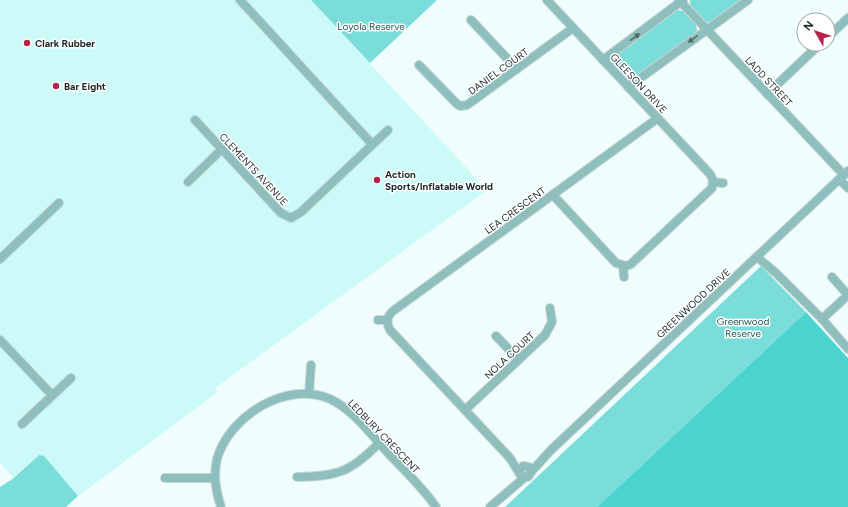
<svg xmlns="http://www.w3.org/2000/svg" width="848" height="507" font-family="Figtree,sans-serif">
<rect width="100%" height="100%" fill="#effefd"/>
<polygon fill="#cbfaf8" points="0,0 311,0 487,190 215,388 218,392 78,496 44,456 38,455 14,478 0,463"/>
<g fill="#7bddd9">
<polygon points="311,0 437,0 370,63"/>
<path d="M690 0H743L710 23C702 22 689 9 690 0Z"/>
<polygon points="677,10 684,11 696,23 697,32 632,80 626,79 613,64 614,57"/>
<polygon points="761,266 806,312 597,507 505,507"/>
<polygon points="39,455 44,456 78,496 66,507 0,507 0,487 14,478"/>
</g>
<polygon fill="#4bd4cf" points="806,312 848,358 848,507 597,507"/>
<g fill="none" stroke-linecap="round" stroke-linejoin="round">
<g stroke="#c8d7d6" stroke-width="10">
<g id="minor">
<polyline points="240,0 372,144"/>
<polyline points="547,0 710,174 713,180 712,188 631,264 626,266 616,263 553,195"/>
<polyline points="679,0 844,175"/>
<polyline points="471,20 517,69"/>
<polyline points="828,37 848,18"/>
<polyline points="603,60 683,0"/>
<polyline points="419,65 456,103 460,106 467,105 573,28"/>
<polyline points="628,87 748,0"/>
<polyline points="767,94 820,44"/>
<polyline points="195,120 281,213 291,218 301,212 388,130"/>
<polyline points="839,179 848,188"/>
<polyline points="188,182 222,149"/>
<polyline points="713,182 723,183"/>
<polyline points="757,257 777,274 822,319 848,349"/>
<polyline points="0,259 59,203"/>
<polyline points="623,266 624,277"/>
<polyline points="832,277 848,295"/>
<polyline points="822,319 848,295"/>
<polyline points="378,320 387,320"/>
<polyline points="496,336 518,359"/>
<polyline points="0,340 52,395"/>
<polyline points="309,394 311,365"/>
<polyline points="465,410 545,335 552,322 550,308"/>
<polyline points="22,424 71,378"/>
<path d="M519 471 523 466 529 467 531 472 528 477 521 476 510 458 390 330C386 323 387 316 393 311L658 118"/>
<polyline points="531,472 551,450 848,171"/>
<path d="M297 477C337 476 350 473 379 443"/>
<polyline points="165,478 215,478"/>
<path d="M221 507C216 491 213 476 217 459 229 416 287 380 330 399 354 410 372 436 390 455 405 471 423 488 436 507"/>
<polyline points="490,507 524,478"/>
</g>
</g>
<use href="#minor" stroke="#8ebfbd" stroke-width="8"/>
</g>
<defs><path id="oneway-solid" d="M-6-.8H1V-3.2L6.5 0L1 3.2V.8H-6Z"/></defs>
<g fill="#4e6b6a">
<use href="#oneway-solid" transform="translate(635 37) rotate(-36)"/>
<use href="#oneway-solid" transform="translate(693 39) rotate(144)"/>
</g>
<g fill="#b5234a" stroke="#fff" stroke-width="1.5">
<circle cx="27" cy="43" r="4"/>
<circle cx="56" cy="86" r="4"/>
<circle cx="377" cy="180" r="4"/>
</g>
<g text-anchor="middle" stroke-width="3" stroke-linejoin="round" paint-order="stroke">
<g font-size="10" fill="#1d5654" stroke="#fff">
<text x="371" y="30">Loyola Reserve</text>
<text x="743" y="325">Greenwood<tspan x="743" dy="12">Reserve</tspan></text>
</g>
<g font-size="10" font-weight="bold" fill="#192727" stroke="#fff" text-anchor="start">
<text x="35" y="47">Clark Rubber</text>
<text x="64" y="90">Bar Eight</text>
<text x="385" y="178">Action<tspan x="385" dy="12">Sports/Inflatable World</tspan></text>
</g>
<g font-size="10" fill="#192727" stroke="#fff">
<text transform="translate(498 71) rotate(-36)" y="4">DANIEL COURT</text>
<text transform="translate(769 81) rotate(47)" y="4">LADD STREET</text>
<text transform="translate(639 83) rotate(47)" y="4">GLEESON DRIVE</text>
<text transform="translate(254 169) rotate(47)" y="4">CLEMENTS AVENUE</text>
<text transform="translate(515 210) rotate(-36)" y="4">LEA CRESCENT</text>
<text transform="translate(693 303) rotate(-43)" y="4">GREENWOOD DRIVE</text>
<text transform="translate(509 355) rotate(-43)" y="4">NOLA COURT</text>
<text transform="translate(384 436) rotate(46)" y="4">LEDBURY CRESCENT</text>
</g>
</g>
<g transform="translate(816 32) rotate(309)"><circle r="19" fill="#ffffff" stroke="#a3a9a9"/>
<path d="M0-3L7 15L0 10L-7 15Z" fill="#b5234a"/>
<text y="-6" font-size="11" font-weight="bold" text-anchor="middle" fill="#192727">N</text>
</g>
</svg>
